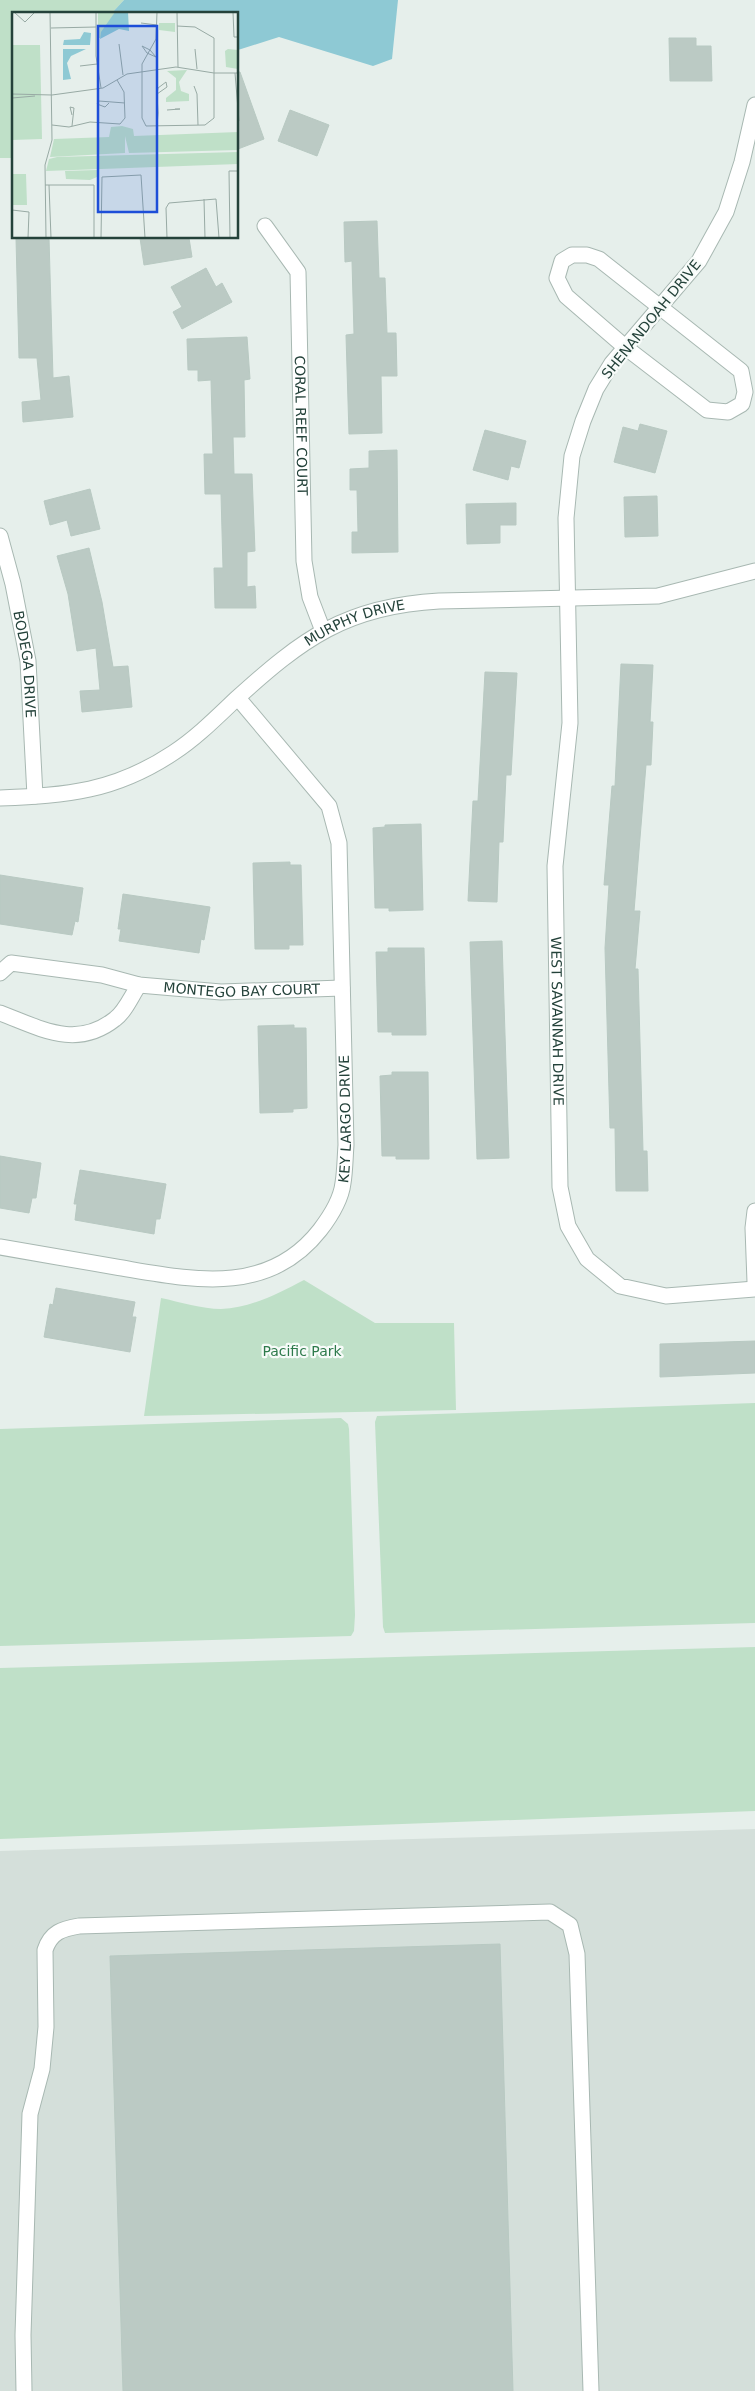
<svg xmlns="http://www.w3.org/2000/svg" width="755" height="2391" font-family="'DejaVu Sans',sans-serif">
<rect width="100%" height="100%" fill="#e6efeb"/>
<polygon fill="#d4dfda" points="755,1829 755,2391 0,2391 0,1851"/>
<g fill="#bfe0c8">
<polygon points="0,0 124,0 111,14 14,14 14,158 0,158"/>
<path d="M304 1280 375 1323H454L456 1410 144 1416 161 1298C180 1302 202 1309 221 1309 251 1308 279 1293 304 1280Z"/>
<polygon points="755,1403 755,1623 385,1633 383,1627 375,1422 377,1416"/>
<polygon points="341,1418 348,1424 349,1429 355,1615 354,1631 351,1636 0,1646 0,1429"/>
<polygon points="755,1647 755,1811 0,1839 0,1668"/>
</g>
<polygon fill="#8ec9d4" points="124,0 398,0 392,59 373,66 279,37 238,50 238,14 111,14"/>
<g fill="#bbcac4" stroke="#b8c9c2">
<polygon points="669,38 696,38 696,46 711,46 712,81 670,81"/>
<polygon points="238,72 240,72 264,139 238,149"/>
<polygon points="290,110 329,125 317,156 278,141"/>
<polygon points="377,221 379,278 385,278 387,333 396,333 397,376 381,376 382,433 349,434 346,335 354,334 352,261 345,262 344,222"/>
<polygon points="16,238 49,238 53,378 69,376 73,417 23,422 22,402 41,400 37,358 19,358"/>
<polygon points="140,238 189,238 192,257 144,265"/>
<polygon points="206,268 216,287 222,283 232,302 182,329 173,312 182,307 171,287"/>
<polygon points="247,337 250,379 244,380 245,437 233,437 234,474 252,474 255,551 247,552 247,587 255,586 256,608 215,608 214,568 223,568 221,494 205,494 204,454 213,454 211,380 198,381 198,370 188,370 187,339"/>
<polygon points="640,424 667,431 655,473 614,462 623,427 638,431"/>
<polygon points="485,430 526,441 519,468 511,466 508,480 473,470"/>
<polygon points="397,450 398,552 352,553 352,532 358,532 357,490 350,490 350,469 369,468 369,451"/>
<polygon points="90,489 100,529 71,536 67,520 50,525 44,501"/>
<polygon points="657,496 658,536 625,537 624,497"/>
<polygon points="516,503 516,525 500,525 500,543 467,544 466,504"/>
<polygon points="89,548 102,602 113,667 128,666 132,707 82,712 80,691 100,690 96,648 77,651 68,594 57,556"/>
<polygon points="621,664 653,665 650,722 653,722 651,765 646,765 634,911 640,911 635,969 638,969 643,1151 647,1151 648,1191 616,1191 615,1128 610,1128 605,948 609,885 604,885 612,786 615,786"/>
<polygon points="485,672 517,673 511,775 506,775 503,842 499,842 497,902 468,901 473,801 478,801"/>
<polygon points="421,824 423,910 389,911 389,908 375,908 373,828 385,827 385,825"/>
<polygon points="290,862 290,865 301,865 303,945 289,945 289,949 255,949 253,863"/>
<polygon points="0,875 83,888 78,922 75,921 72,935 0,924"/>
<polygon points="123,894 210,907 204,940 201,939 199,953 119,941 121,929 118,929"/>
<polygon points="502,941 509,1158 477,1159 470,942"/>
<polygon points="388,948 424,948 426,1035 392,1035 392,1032 378,1032 376,952 388,952"/>
<polygon points="294,1025 294,1028 306,1028 307,1108 293,1109 293,1112 260,1113 258,1026"/>
<polygon points="392,1072 428,1072 429,1159 396,1159 396,1156 382,1156 380,1076 392,1075"/>
<polygon points="0,1156 41,1163 36,1198 32,1198 29,1213 0,1208"/>
<polygon points="80,1170 166,1184 160,1219 156,1219 154,1234 75,1220 77,1204 74,1204"/>
<polygon points="56,1288 135,1302 132,1317 136,1317 130,1352 44,1337 50,1304 53,1305"/>
<polygon points="755,1341 755,1373 660,1377 660,1344"/>
<polygon points="500,1944 513,2391 123,2391 110,1956"/>
</g>
<g fill="none" stroke-linecap="round" stroke-linejoin="round">
<g stroke="#a8b8b2" stroke-width="17">
<g id="minor">
<path id="s1" d="M755 105 742 162 726 212 699 261 612 363 596 389 583 421 572 456 566 518 570 723 555 866 560 1187 568 1226 587 1259 620 1286 666 1296 755 1289"/>
<path id="s2" d="M265 226 298 272 304 561 310 597 323 631"/>
<polygon points="572,255 587,255 599,259 741,371 745,392 742,404 728,412 707,410 625,347 566,296 557,278 562,261"/>
<path id="s3" d="M0 536 13 584 28 661 35 796"/>
<path id="s4" d="M0 798C68 795 114 792 173 753 196 738 216 718 236 699 302 639 346 606 439 601L658 596 755 571"/>
<path id="s5" d="M0 973 11 963 102 975 139 985 221 992 342 988"/>
<path d="M0 1013C40 1028 76 1050 115 1019 125 1012 132 995 139 985"/>
<polyline points="755,1211 753,1228 755,1282"/>
<path id="s6" d="M0 1247C39 1254 77 1260 116 1267 189 1279 267 1298 320 1230 330 1217 341 1200 343 1183 345 1171 345 1158 346 1145L339 843 329 806 238 698"/>
<path d="M24 2391 23 2335 30 2114 42 2069 46 2027 45 1950C51 1932 62 1929 79 1926L550 1912 570 1925 577 1954 591 2391"/>
</g>
</g>
<use href="#minor" stroke="#fff" stroke-width="15"/>
</g>
<g text-anchor="middle" stroke-width="4.5" stroke-linejoin="round" paint-order="stroke">
<g font-size="14" fill="#24423a" stroke="#f7fbf9">
<text transform="translate(651 319) rotate(-51)" y="5">SHENANDOAH DRIVE</text>
<text dy="5" stroke="none"><textPath href="#s2" startOffset="210">CORAL REEF COURT</textPath></text>
<text dy="5" stroke="none"><textPath href="#s4" startOffset="408">MURPHY DRIVE</textPath></text>
<text dy="5" stroke="none"><textPath href="#s3" startOffset="131">BODEGA DRIVE</textPath></text>
<text dy="5" stroke="none"><textPath href="#s5" startOffset="248">MONTEGO BAY COURT</textPath></text>
<text dy="5" stroke="none"><textPath href="#s1" startOffset="969">WEST SAVANNAH DRIVE</textPath></text>
<text dy="5" stroke="none"><textPath href="#s6" startOffset="455">KEY LARGO DRIVE</textPath></text>
</g>
<g font-size="14" fill="#2d7a4b" stroke="#f7fbf9">
<text x="302" y="1356">Pacific Park</text>
</g>
</g>
<g transform="translate(12 12)">
<rect width="226" height="226" fill="#e6efeb"/>
<path d="M86 0H103L88 26H86ZM147 11H163V20L147 18ZM0 33H28L30 127 0 128ZM216 37 226 38V57L214 55 213 39ZM175 58 167 70 169 79 177 82V89L154 90V86L164 78V66L155 59ZM110 114 121 117 122 124 226 120V138L117 141 113 124V141L38 145 42 127 97 125 99 115ZM226 140V152L34 159 37 147 45 145ZM85 158V165L78 168 54 167 53 159ZM0 162H14L15 193H0Z" fill="#bfe0c8"/>
<path d="M103 0H116L117 19 107 17 88 27 89 20ZM72 20 79 21 78 33H51L52 28 68 27ZM74 37 59 44 55 51 59 67 51 68V37Z" fill="#8ec9d4"/>
<path fill="none" stroke="#98aaa4" stroke-width="1" d="M2 0 13 10 23 0M84 0V44L89 76M145 0 144 27 130 52V106L134 114 193 113 202 106V26L183 15 165 14M165 0 166 55M221 0 222 25H227M129 11 145 13M39 16 84 15M107 32 111 63M130 34 138 38 144 45 135 41ZM183 37 185 57M68 54 85 52M223 61 227 109M182 74 185 82 186 113M0 82 40 83 91 76 115 62 164 55 202 61H227M0 86 23 84M97 91 93 95 85 92 87 89 113 91M155 98 168 97H163M60 103 58 95 62 96 60 114M40 113 57 115 78 110 108 112 113 106 112 80 105 68M145 114 146 101 145 82 146 76 154 70 155 75 145 82M33 173H82V226M37 173 39 226M192 187 193 226M0 198 17 200 16 226M34 226 33 153 40 128 38 0M89 226 90 165 129 163 133 226M155 226 154 196 157 191 204 187 207 226M218 226 217 159H227"/>
<path fill="#1d4ed8" fill-opacity="0.15" stroke="#1d4ed8" stroke-width="2.5" d="M86 14H145V200H86Z"/>
<rect width="226" height="226" fill="none" stroke="#24423a" stroke-width="2.5"/>
</g>
</svg>
